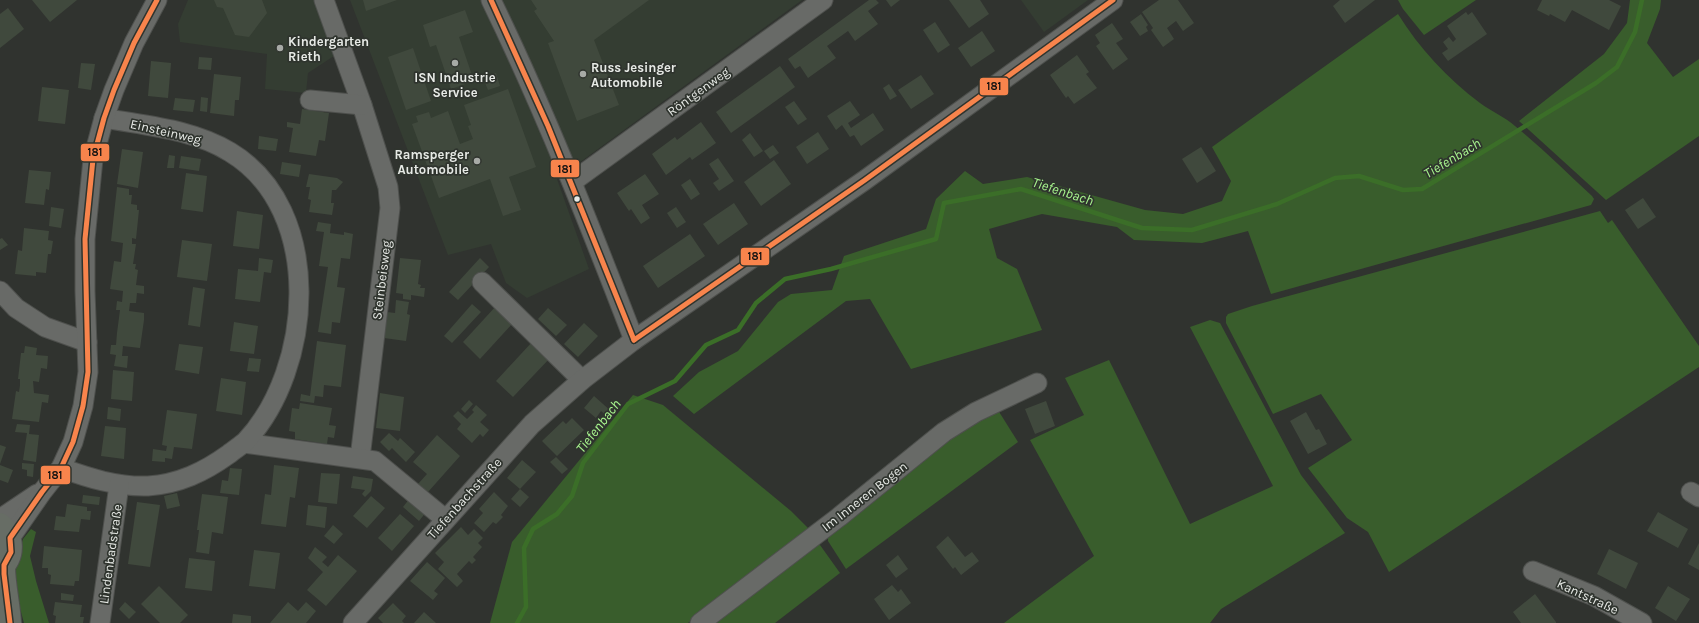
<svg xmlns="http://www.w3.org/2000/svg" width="1699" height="623" font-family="Karla,sans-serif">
<rect width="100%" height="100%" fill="#30332f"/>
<g fill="#343d32">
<polygon points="188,0 321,0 340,52 308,73 306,93 265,89 267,54 180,42 178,24"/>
<polygon points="350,0 802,0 557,179 589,269 527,298 506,283 491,244 448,255"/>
<polygon points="1021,0 1088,0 1044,32"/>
</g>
<g fill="#395d2c">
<polygon points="1398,0 1476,0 1424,35 1403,9"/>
<polygon points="1630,0 1661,0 1660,9 1647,43 1673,77 1699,59 1699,136 1606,200 1519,121 1604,54 1627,23"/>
<path d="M1398 14C1419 48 1448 79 1480 103 1491 111 1505 117 1515 126 1542 148 1567 173 1592 196L1594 199 1591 205 1271 294 1248 231 1202 243 1134 240 1117 227 1042 214 989 229 997 258 1017 269 1042 330 911 369 870 299 846 301 694 414 673 396 699 372 738 351 778 302 791 294 832 290 844 256 926 229 936 199 965 171 983 184 1027 177 1145 210 1183 214 1222 201 1231 181 1212 147Z"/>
<polygon points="1600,211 1608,223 1612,220 1699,346 1699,367 1389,572 1368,532 1347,518 1308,468 1352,440 1321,394 1273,414 1226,323 1226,317 1228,314 1252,306"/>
<polygon points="1210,320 1220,323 1301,475 1345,533 1221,609 1210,623 1004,623 1094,556 1030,440 1084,415 1065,378 1109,360 1190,524 1273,486 1190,327"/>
<polygon points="633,395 663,405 791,511 811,531 688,623 490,623 512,542"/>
<polygon points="996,407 1018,442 846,569 828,541 828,533 961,425"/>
<polygon points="31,529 36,532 30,556 36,581 49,623 24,623 12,579 23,539"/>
<polygon points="814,543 820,545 840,573 775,623 706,623"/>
</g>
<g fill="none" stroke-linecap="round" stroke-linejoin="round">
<polyline stroke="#3b6e28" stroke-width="4.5" points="517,623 526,607 524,548 533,529 557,514 572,496 583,463 628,404 675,381 706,345 738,330 756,303 785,279 831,269 936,239 944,203 1021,189 1142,228 1192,230 1277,204 1335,178 1359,176 1403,190 1422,189 1596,83 1617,67 1635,32 1642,0"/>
</g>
<g fill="#40493d">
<polygon points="32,0 77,0 50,22"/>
<polygon points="214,0 262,0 267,13 249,37 235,35 223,8 217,7"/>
<polygon points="363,0 397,0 366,11"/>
<polygon points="531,0 649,0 594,40 619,105 577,121 548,43 554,41 534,11 537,9"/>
<polygon points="869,0 876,0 879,3 868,11 878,24 855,41 848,31 827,46 836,58 808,78 800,66 795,69 788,59"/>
<polygon points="886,0 900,0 891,7"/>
<polygon points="949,0 980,0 989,14 969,28"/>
<polygon points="1159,0 1178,0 1194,23 1183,31 1176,21 1167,28 1174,39 1163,47 1151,30 1153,28 1142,12"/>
<polygon points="1340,0 1375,0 1345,23 1333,6"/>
<polygon points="1542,0 1609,0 1621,6 1609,30 1572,10 1565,22 1550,14 1549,16 1537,10"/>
<polygon points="8,8 24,29 0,48 0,14"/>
<polygon points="465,10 473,32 459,37 474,81 451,89 436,45 430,47 423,25"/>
<polygon points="1466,12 1468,15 1472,12 1487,34 1448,61 1442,53 1448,49 1443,42 1449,37 1453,42 1456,39 1447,26"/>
<polygon points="1141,14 1148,25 1146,27 1148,31 1140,36 1130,22"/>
<polygon points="935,22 950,45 938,53 923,30"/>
<polygon points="1112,23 1123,39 1116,43 1128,59 1113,70 1096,46 1100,43 1095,35"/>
<polygon points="982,31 995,51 971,67 958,48"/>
<polygon points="413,48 431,101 406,110 388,57"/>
<polygon points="1077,55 1089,72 1086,74 1097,88 1074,104 1068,96 1066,98 1050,75"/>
<polygon points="199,57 212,58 211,70 198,69"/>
<polygon points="151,61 171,63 168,98 148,96"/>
<polygon points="81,63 95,64 91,90 78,88"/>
<polygon points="780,66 795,87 731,133 716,112"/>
<polygon points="496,73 500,86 488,90 483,78"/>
<polygon points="214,74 241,77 239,100 235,100 234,116 210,113"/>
<polygon points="921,75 934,94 911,109 898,90"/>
<polygon points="889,84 897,96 890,100 883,88"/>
<polygon points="42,87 69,90 65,124 38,121"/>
<polygon points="508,89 536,167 509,177 521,210 503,216 490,179 439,198 412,124 418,122 416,116 429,112 431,118 448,111 460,144 473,139 468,126 471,125 464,105"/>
<polygon points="201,97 208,98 207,112 200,111"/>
<polygon points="175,98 195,100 193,112 173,110"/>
<polygon points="794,101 807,119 798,125 785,107"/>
<polygon points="850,101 860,115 848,123 851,128 873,113 884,130 861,146 854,135 850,137 842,125 836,130 827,116"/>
<polygon points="302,109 329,113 325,141 319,140 316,156 289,152 293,128 287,127 287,122 300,124"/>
<polygon points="701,122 716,143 692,160 690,157 666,175 652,154 675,137 677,140"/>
<polygon points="818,132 829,149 807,164 796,147"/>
<polygon points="750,133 763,151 754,157 742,140"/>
<polygon points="259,136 278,139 276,151 258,149"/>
<polygon points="773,145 779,153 770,159 764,151"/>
<polygon points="1201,147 1216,171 1197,183 1182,159"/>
<polygon points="122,149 143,152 138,188 117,184"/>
<polygon points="169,155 175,156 174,168 167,168"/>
<polygon points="181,156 201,159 199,171 179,168"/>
<polygon points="718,158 734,181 719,191 713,183 719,179 709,164"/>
<polygon points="774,160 791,184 761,206 744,182"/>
<polygon points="282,162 301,165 299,177 280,174"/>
<polygon points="29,170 51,172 49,190 46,189 44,205 25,203"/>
<polygon points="186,173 207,176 203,212 181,209"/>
<polygon points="309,174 337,178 343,182 336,190 332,190 331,203 334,203 332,215 309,212 311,200 308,199 310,187 306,187"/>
<polygon points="645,174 659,194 642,205 650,218 641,224 631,209 629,211 617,193"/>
<polygon points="690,179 700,194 691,200 681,185"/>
<polygon points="117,187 129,189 129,195 132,195 131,204 137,205 137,210 139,210 136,239 132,238 132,244 136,244 133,264 136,264 135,269 138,270 136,285 144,286 144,294 137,293 136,303 130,303 129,311 144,313 144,320 140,348 123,346 122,356 128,356 127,368 114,366 116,355 110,354 111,345 116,345 117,333 120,310 116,310 117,301 122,302 123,291 110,289 114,261 121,262 123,243 111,241"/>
<polygon points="1643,198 1656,217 1638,229 1625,210"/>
<polygon points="734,203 748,224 718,245 703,224"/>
<polygon points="51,207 64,209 61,228 49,226"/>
<polygon points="676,207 686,222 677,228 667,213"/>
<polygon points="237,211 263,215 259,249 233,246"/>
<polygon points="318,222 331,224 330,233 344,235 344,232 353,234 350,259 341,258 337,287 345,288 340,323 332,322 331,334 318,332 328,267 319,266 324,232 316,231"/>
<polygon points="24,228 49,231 48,240 53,241 51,254 48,254 46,273 36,272 36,276 15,274 18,250 22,251"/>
<polygon points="690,234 705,256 658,288 643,266"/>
<polygon points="2,238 8,245 0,250 0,239"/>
<polygon points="182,240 212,244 207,281 177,277"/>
<polygon points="259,258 273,260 271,273 264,272 260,302 235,299 238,269 258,271"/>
<polygon points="400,258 421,260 418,284 421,285 420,288 425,288 424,297 411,295 411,300 403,299 403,294 396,293"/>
<polygon points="480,258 489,267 458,300 449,292"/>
<polygon points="193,287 205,289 200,327 188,325"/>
<polygon points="396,300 409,302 407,314 410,315 406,341 384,338 387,312 395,313"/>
<polygon points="472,304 481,312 452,343 444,336"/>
<polygon points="496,306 513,323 480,359 463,342"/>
<polygon points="548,308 567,325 556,336 538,319"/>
<polygon points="234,322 258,326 254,354 230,351"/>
<polygon points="584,323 598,336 578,357 564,344"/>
<polygon points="317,341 346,345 341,387 324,385 323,397 315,396 314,403 300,401 301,394 310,396"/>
<polygon points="533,341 551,357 513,397 496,381"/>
<polygon points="179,344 203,347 199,374 175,370"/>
<polygon points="25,346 37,348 36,355 48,356 47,369 41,368 39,382 33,381 34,393 49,395 48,403 42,402 39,422 12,419 16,391 19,392 20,385 20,379 18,379 21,353 24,353"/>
<polygon points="249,358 261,359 259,372 247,371"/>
<polygon points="113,370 134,372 132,401 111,399"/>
<polygon points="221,378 246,382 242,415 216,411"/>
<polygon points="380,393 404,397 400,431 376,428"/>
<polygon points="594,396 612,412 608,417 601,411 596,418 584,408"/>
<polygon points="469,400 473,404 465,413 461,409"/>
<polygon points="1046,401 1055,426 1035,434 1025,409"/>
<polygon points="300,403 332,408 329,425 336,426 334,438 328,437 327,444 295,439 295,432 289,431 292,408 299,409"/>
<polygon points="476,405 487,415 480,422 489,430 483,437 480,434 472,443 457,429 461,424 453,416 458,411 467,419 474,412 472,410"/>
<polygon points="108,407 121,409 120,421 107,419"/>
<polygon points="167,410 197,414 192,449 174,447 172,459 165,458 165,462 152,461 153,449 166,451 167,446 162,445"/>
<polygon points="1306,412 1316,430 1319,429 1327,444 1308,454 1290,421"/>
<polygon points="572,418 584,430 557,456 542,441 563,421 566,424"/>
<polygon points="17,424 30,425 29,434 39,435 36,462 23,460 27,433 15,432"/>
<polygon points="105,426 126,428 124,459 101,456"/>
<polygon points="389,433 398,441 400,438 415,452 406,462 392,448 389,451 380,442"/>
<polygon points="437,435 460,456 428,492 418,484 427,474 413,462"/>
<polygon points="0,445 6,447 0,464"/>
<polygon points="556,457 568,469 562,474 550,462"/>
<polygon points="522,460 536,472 520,489 507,478"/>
<polygon points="22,463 34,464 33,477 27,476 27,470 22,469"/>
<polygon points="0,465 13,470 8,483 0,480"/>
<polygon points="274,465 299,468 295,498 290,497 286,527 261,524 265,494 271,495"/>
<polygon points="230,468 242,469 239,495 220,493 222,480 228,481"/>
<polygon points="321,473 340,474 337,504 318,502"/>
<polygon points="353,476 373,479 371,491 365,497 362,494 365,490 351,488"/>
<polygon points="520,489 529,497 520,507 511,499"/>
<polygon points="494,492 508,506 501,515 503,517 496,524 493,522 484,532 474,523 483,513 479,509"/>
<polygon points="177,493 180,506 167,509 164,496"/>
<polygon points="202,494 228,497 223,534 212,532 209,554 196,552 199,530 197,530"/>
<polygon points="83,495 100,497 99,505 82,503"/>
<polygon points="371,496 385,508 367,528 353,516"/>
<polygon points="410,498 427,511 419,521 403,507"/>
<polygon points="137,502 160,505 150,567 128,564"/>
<polygon points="67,504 87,507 87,511 91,511 90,520 81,519 79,532 54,530 56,516 65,517"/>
<polygon points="308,505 327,507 325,528 306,525"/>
<polygon points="1658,512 1688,529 1678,548 1647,531"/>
<polygon points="400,514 414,526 392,551 378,538"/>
<polygon points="333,525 343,534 334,544 324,536"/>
<polygon points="461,527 468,535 474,529 483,538 478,543 482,547 473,557 476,560 472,564 469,561 457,574 463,581 457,587 438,569 444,562 435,553"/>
<polygon points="948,536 965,557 972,552 979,561 961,575 955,567 953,569 936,547"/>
<polygon points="1699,543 1699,570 1688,564"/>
<polygon points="44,546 82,550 79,581 75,581 74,586 50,584 51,575 48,574 48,568 42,568"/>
<polygon points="315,547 327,557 322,562 328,567 338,555 357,571 326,606 307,590 323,572 308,558"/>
<polygon points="1609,549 1638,563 1626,589 1597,574"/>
<polygon points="254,550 280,553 275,589 249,586"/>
<polygon points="898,555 908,569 896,578 886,565"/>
<polygon points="189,558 215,561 212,591 185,588"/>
<polygon points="427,562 445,578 434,591 438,594 433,600 410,581"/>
<polygon points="892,585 898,592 901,589 911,603 889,620 874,599"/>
<polygon points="159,586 188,615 180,623 160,623 141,604"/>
<polygon points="1668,586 1690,599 1676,621 1655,608"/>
<polygon points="61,593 74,595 73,601 61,600"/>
<polygon points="1535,594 1556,622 1556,623 1521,623 1513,612"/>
<polygon points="55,602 82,605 80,617 84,617 83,623 55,623 56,616 53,615"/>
<polygon points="125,602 136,612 129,619 119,609"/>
<polygon points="288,602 298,611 306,602 316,611 306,623 270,623"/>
<polygon points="393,603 406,616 402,621 404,623 383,623 378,618"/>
<polygon points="424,612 436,623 414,623"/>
<polygon points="233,614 251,616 251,623 232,623"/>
</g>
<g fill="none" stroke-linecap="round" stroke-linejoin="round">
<g stroke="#4e504d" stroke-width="21">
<g id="minor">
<polyline points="324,0 362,105 388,187 390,208 360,458"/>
<path d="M491 0C545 111 590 226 634 340"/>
<polyline points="310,100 362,105"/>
<polyline points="572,182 823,0"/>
<polyline points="482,282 582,380"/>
<polyline points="0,291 16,308 45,327 87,342"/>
<polyline points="244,443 375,461 445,519"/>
<path d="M61 468C89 478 117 487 148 486 179 484 204 472 229 454 234 450 240 446 245 442 314 369 325 209 230 152 192 129 147 126 104 118"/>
<polyline points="1691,492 1699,497"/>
<polyline points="0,519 37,494"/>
<polyline points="10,538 42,492 61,468 73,442 83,406 88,372 85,291 85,239 93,159 104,118 114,90 134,43 157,0"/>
<polyline points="1533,571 1594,596 1642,623"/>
<polyline points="100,623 119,485"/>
<polyline points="353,623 532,424 582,380 634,340 865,180 1113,0"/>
<polyline points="700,623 839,517 944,432 976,412 1037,383"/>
</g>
</g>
<g stroke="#4e504d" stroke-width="24">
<g id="major">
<path d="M0 524C14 536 15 557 0 569"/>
<path d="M4 566C4 585 9 604 10 623"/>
</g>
</g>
<use href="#minor" stroke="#686a67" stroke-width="19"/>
<use href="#major" stroke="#676d65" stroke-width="22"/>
<g stroke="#2f342e" stroke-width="8">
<g id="bus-1">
<polyline points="491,0 548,126 634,340"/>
<polyline points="634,340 865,180 1113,0"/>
<polyline points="10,623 4,574 4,565 11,552 10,538 42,492 61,468 73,442 83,406 88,372 85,239 93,159 104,118 114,90 134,43 157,0"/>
</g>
</g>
<use href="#bus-1" stroke="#f8844c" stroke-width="5"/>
</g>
<g fill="#a7aaa6" stroke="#2f342e" stroke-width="1.5">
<circle cx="280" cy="48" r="4"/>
<circle cx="455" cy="63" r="4"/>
<circle cx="583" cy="74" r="4"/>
<circle cx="477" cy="161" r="4"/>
</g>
<circle fill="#e7eae6" stroke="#2f342e" stroke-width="1.5" cx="577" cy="199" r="3.5"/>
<g text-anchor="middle" stroke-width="3.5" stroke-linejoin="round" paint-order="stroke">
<g font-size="13" font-weight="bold" fill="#e7eae6" stroke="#2f342e" text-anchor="start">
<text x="288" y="46">Kindergarten<tspan x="288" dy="15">Rieth</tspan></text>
<text x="591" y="72">Russ Jesinger<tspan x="591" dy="15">Automobile</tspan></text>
<text x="455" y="82" text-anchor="middle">ISN Industrie<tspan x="455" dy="15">Service</tspan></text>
<text x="469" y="159" text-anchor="end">Ramsperger<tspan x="469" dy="15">Automobile</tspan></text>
</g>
<g font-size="13" fill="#e7eae6" stroke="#2f342e">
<text transform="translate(698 91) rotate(-36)" y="5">Röntgenweg</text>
<text transform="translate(166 131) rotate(13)" y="5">Einsteinweg</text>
<text transform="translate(381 280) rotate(-83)" y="5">Steinbeisweg</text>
<text transform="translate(864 496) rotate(-38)" y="5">Im Inneren Bogen</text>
<text transform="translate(464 498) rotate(-48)" y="5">Tiefenbachstraße</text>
<text transform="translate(110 554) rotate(-82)" y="5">Lindenbadstraße</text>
<text transform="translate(1588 596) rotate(25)" y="5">Kantstraße</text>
</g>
<g font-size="14" font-style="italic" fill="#a8f58e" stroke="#2f342e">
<text transform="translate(1452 158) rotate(-31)" y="5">Tiefenbach</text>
<text transform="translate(1063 191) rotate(18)" y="5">Tiefenbach</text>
<text transform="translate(598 426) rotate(-52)" y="5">Tiefenbach</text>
</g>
</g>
<g stroke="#2f342e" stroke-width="1.5">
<rect x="979" y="77" width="30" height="19" rx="4" fill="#f8844c"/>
<rect x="80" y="143" width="30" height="19" rx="4" fill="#f8844c"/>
<rect x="550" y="159" width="30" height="19" rx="4" fill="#f8844c"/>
<rect x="740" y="247" width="30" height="19" rx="4" fill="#f8844c"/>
<rect x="40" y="465" width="31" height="20" rx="4" fill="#f8844c"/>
</g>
<g font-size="11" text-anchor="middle" font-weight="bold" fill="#111">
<text x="994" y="90">181</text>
<text x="95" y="156">181</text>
<text x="565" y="173">181</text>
<text x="755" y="260">181</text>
<text x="55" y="479">181</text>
</g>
</svg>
